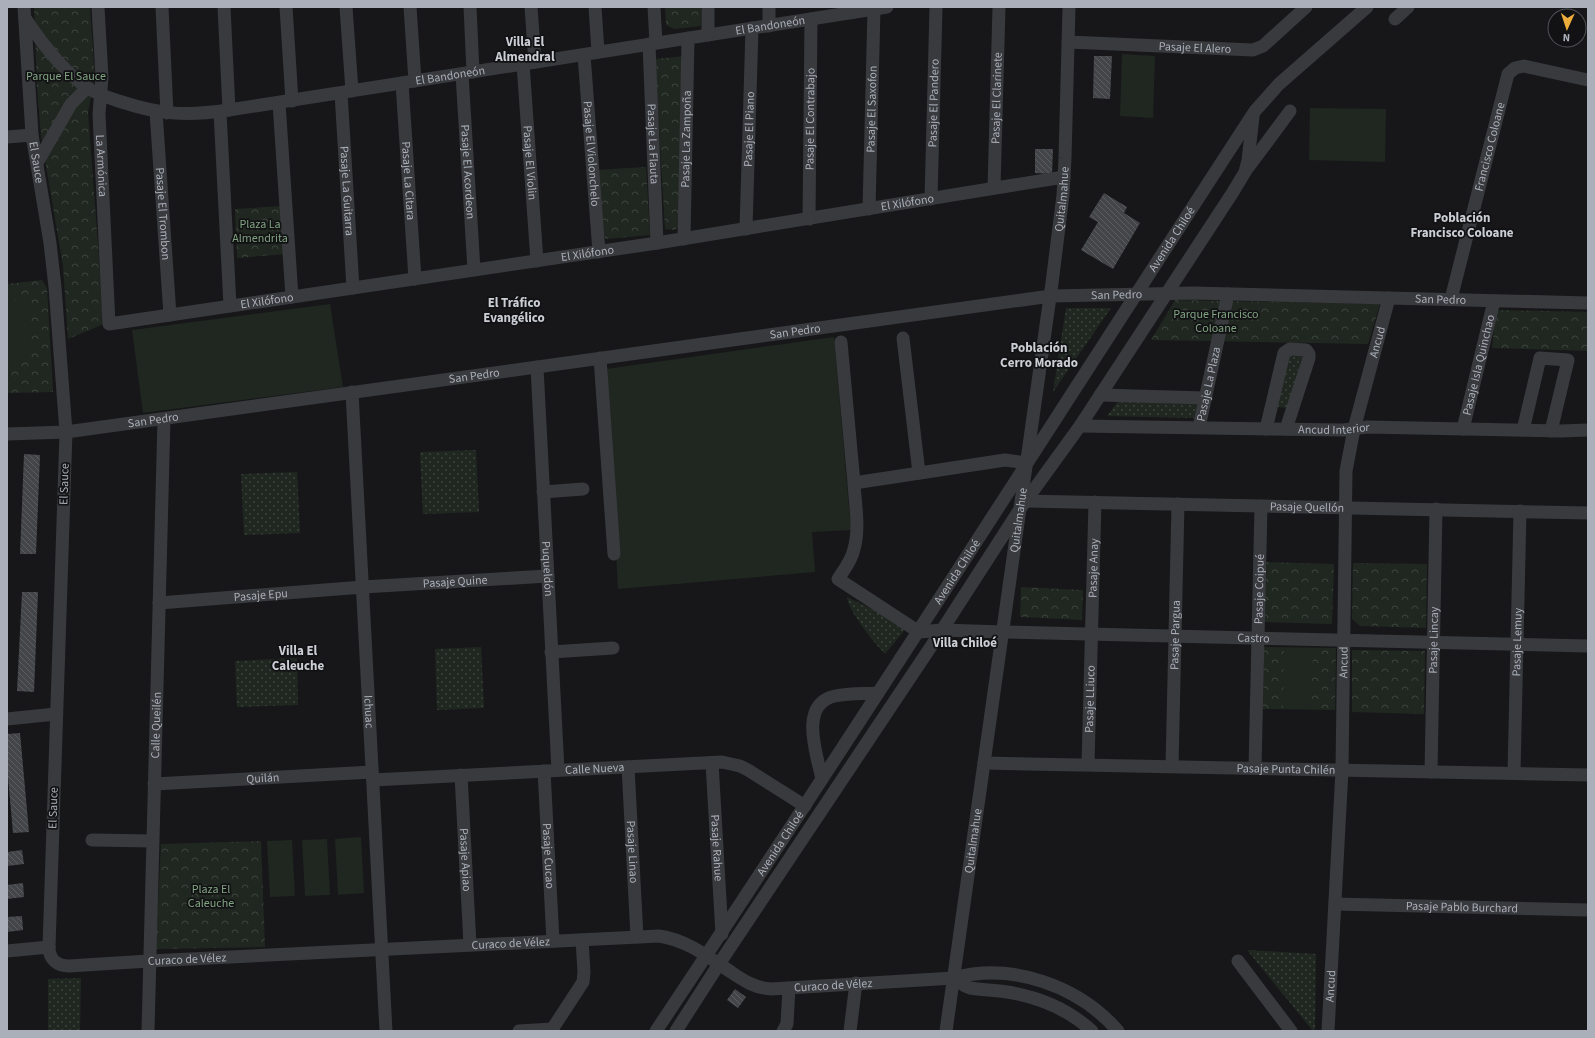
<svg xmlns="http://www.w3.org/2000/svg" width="1595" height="1038" font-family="'Source Sans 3',sans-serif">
<defs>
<pattern id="grass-dots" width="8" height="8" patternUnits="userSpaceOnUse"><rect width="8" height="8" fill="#1f2720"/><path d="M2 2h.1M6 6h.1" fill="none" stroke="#3d443e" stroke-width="1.8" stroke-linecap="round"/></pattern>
<pattern id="park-crowns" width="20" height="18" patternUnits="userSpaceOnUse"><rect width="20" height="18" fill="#1f2720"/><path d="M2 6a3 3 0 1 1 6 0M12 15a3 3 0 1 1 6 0" fill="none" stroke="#3d443e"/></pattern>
<pattern id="building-back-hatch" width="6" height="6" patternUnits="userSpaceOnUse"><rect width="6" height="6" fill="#444549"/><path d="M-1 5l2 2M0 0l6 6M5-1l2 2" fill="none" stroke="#5c5d61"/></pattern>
</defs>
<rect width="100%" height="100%" fill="#171719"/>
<g fill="url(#grass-dots)">
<polygon points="1066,308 1111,308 1053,392"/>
<polygon points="1288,355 1302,356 1288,408 1275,407"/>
<polygon points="1119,400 1199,403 1194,418 1107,416"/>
<polygon points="476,450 479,512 423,514 420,452"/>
<polygon points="297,472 300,533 244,535 241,474"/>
<path d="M847 597 908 626 885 654C875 644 848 611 847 597Z"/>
<polygon points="481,647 484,708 437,710 435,649"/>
<polygon points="297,658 298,705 237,707 235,661"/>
<polygon points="1247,950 1316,954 1315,1031 1313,1031"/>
<polygon points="81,978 80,1031 48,1031 48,979"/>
</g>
<g fill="url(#park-crowns)">
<polygon points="34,7 90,7 95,78 88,112 104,324 68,339 63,266 41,136 37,87"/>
<polygon points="665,7 701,7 701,26 674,29 666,25"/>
<polygon points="684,56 680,224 675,230 665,229 655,59"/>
<polygon points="646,167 650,235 605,239 596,170"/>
<polygon points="282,206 286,254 237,258 235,209"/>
<polygon points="42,280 47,288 53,392 7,393 7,284"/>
<polygon points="1175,300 1380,304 1368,344 1151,340"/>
<polygon points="1496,310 1588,312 1588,351 1492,348"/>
<polygon points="1265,562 1334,564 1332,624 1263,622"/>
<polygon points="1353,563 1427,564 1426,628 1360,626 1352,619"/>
<polygon points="1021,587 1083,590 1082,620 1020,617"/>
<polygon points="1264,647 1336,648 1335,710 1263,709"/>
<polygon points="1352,650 1425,651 1424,714 1352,712"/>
<polygon points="261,841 265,947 156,949 161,844"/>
</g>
<g fill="#1f2720">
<polygon points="1122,54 1155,56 1153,118 1120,116"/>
<polygon points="1310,108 1386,109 1385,162 1309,160"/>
<polygon points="7,300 28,300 29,357 7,358"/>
<polygon points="330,304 343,387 143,413 132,330"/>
<polygon points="834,337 851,530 812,532 815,572 618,589 606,369"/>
<polygon points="1284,649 1313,650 1311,709 1283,708"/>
<polygon points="361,837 364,893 338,895 335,839"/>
<polygon points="327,839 330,895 305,896 302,840"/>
<polygon points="292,840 295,896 270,897 267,841"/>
</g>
<g fill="url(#building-back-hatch)">
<polygon points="1094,56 1112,56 1110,99 1093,98"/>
<polygon points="1035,149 1053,149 1052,174 1035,173"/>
<polygon points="1104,193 1127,207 1124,213 1140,223 1113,269 1081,250 1098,222 1089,217"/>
<polygon points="24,454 40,455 36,554 20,554"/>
<polygon points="22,592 38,592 34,692 17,691"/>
<polygon points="20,733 29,832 13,833 7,766 7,734"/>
<polygon points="22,850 24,864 7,866 7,852"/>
<polygon points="23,883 24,897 7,899 7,885"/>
<polygon points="22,916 23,930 7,932 7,917"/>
<polygon points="735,989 746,997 738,1008 727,1000"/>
</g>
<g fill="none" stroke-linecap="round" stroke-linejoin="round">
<g stroke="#383a3e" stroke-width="13">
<path id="s1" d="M24 7 32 135 50 243 55 287 66 432 49 947C49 959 57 966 69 966L149 961 659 936C687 940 708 957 731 972 744 981 755 988 771 989L954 978C1012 962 1079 986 1118 1031"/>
<path id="s2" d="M98 7 102 77 99 114 109 324 657 243 1064 177"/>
<polyline points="162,7 167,113"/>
<polyline points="224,7 229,110"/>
<polyline points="286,7 292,101"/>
<polyline points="346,7 352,91"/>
<polyline points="410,7 415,81"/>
<polyline points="470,7 473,72"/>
<polyline points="531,7 535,62"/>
<polyline points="595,7 598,52"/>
<polyline points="654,7 656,43"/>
<path id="s3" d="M25 18C41 42 63 72 88 88 98 95 110 98 122 102 161 115 188 116 229 110L887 7"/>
<polyline points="1395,19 1408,7"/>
<polyline points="769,26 769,7"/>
<polyline points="708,35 708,7"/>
<path id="s4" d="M1068 42 1253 50 1263 46 1306 7"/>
<path id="s5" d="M649 44 657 243"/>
<path id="s6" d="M584 55 599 252"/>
<path id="s7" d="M523 64 537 261"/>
<path id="s8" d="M462 74 474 270"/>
<path id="s9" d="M402 83 415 279"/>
<path id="s10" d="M341 93 353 288"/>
<polyline points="279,103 292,297"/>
<path id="s11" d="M156 112 170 315"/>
<polyline points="220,112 230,306"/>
<polyline points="7,137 32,135"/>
<polyline points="37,163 71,104 87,88"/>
<polyline points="1247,169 1290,111"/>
<path id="s12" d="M994 188 999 7"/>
<path id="s13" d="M931 199 936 7"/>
<path id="s14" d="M869 209 874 9"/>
<path id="s15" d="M809 219 811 19"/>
<path id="s16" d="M746 229 752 28"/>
<path id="s17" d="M684 239 688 38"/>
<path id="s18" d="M1451 299 1508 74 1515 68 1524 66 1588 80"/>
<polyline points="903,338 919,473"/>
<polyline points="841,342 854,483"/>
<polyline points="600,358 614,554"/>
<path id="s19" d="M537 367 558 770"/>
<path id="s20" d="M352 392 386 1031"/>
<polyline points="1100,395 1206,398"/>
<path id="s21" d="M1080 426 1343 430 1367 427 1561 431 1588 430"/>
<path id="s22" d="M1199 427 1228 294"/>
<polyline points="1266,429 1284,353 1290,349 1306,350 1309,354 1309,358 1286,429"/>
<path id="s23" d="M1463 429 1494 301"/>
<polyline points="1523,430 1540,358 1568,360 1551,431"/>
<path id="s24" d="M7 434 66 432 1051 296 1194 293 1588 303"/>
<path id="s25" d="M1027 463 1005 460 854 483C855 504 860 528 854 549 852 560 844 570 838 579L919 632 942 630 1003 632 1588 646"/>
<polyline points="543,492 583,489"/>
<path id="s26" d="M1025 501 1588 513"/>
<path id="s27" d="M159 603 363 587 548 576"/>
<polyline points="551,652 613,648"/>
<polyline points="7,719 56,714"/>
<path id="s28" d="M712 763 722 934"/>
<path id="s29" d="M984 763 1588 775"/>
<path id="s30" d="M1088 764 1095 502"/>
<path id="s31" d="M1172 766 1178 504"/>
<path id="s32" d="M628 767 637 937"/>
<path id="s33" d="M1255 768 1261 506"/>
<path id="s34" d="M544 771 553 941"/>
<path id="s35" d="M1431 772 1436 509"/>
<path id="s36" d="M1514 773 1520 511"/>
<path id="s37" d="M461 775 470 945"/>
<path d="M822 779C817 755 798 704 835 696 849 693 865 694 878 693"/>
<path id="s38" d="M373 780 722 762 740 766 748 770 805 806"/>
<path id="s39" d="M154 784 372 772"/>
<polyline points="92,840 152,841"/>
<path id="s40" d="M1335 904 1588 910"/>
<polyline points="7,951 49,947"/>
<polyline points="1238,961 1291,1031"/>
<path d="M954 978 965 986 970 988C982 990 995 990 1007 992 1039 997 1068 1009 1092 1031"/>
<path id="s41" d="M148 1031 164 419"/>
<polyline points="519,1031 552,1029"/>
<polyline points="551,1031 583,982 584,972 582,940"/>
<path id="s42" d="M656 1031C859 727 1055 418 1255 111L1279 84 1367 7"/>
<polyline points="676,1031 719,964 942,630 1022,506 1080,426 1233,192 1245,172 1248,160 1253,117"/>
<polyline points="783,1031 787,1024 789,988"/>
<polyline points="850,1031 856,983"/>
<path id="s43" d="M946 1031 1052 283 1063 195 1065 158 1069 7"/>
<path id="s44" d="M1328 1031 1342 770 1346 471 1354 429 1389 298"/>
</g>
</g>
<g text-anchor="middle" stroke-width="3.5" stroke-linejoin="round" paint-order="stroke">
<g font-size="12" fill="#aaafb9" stroke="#121214">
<text dy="4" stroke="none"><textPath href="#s3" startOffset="788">El Bandoneón</textPath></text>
<text dy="4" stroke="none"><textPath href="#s4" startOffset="127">Pasaje El Alero</textPath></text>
<text dy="4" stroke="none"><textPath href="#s3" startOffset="464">El Bandoneón</textPath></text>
<text dy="4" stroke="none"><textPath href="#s12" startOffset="90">Pasaje El Clarinete</textPath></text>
<text dy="4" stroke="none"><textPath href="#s13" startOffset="96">Pasaje El Pandero</textPath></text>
<text dy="4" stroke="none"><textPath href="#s14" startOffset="100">Pasaje El Saxofon</textPath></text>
<text dy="4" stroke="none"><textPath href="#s15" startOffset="100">Pasaje El Contrabajo</textPath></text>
<text dy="4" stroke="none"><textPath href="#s16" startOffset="100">Pasaje El Piano</textPath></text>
<text dy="4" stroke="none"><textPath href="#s17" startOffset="100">Pasaje La Zampoña</textPath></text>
<text dy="4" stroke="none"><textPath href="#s5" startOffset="100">Pasaje La Flauta</textPath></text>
<text dy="4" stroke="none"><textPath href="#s18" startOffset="157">Francisco Coloane</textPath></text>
<text dy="4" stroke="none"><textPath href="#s6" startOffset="99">Pasaje El Violonchelo</textPath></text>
<text dy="4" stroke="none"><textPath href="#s1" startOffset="156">El Sauce</textPath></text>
<text dy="4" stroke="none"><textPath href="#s7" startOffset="99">Pasaje El Violin</textPath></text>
<text dy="4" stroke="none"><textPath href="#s2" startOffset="159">La Armónica</textPath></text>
<text dy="4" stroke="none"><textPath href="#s8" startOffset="98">Pasaje El Acordeon</textPath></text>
<text dy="4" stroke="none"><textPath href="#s9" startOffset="98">Pasaje La Citara</textPath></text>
<text dy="4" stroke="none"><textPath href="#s10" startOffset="98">Pasaje La Guitarra</textPath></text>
<text dy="4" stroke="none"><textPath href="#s43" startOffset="840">Quitalmahue</textPath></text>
<text dy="4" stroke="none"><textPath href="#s2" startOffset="1125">El Xilófono</textPath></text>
<text dy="4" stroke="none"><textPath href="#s11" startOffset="102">Pasaje El Trombon</textPath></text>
<text dy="4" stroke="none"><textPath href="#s42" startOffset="945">Avenida Chiloé</textPath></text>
<text dy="4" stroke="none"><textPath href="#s2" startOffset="801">El Xilófono</textPath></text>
<text dy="4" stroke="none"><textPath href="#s24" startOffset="1119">San Pedro</textPath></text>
<text dy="4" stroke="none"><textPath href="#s24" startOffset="1443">San Pedro</textPath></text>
<text dy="4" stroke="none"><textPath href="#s2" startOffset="477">El Xilófono</textPath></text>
<text dy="4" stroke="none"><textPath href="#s24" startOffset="795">San Pedro</textPath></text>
<text dy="4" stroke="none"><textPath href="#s44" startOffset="693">Ancud</textPath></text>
<text dy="4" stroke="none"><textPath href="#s23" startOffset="66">Pasaje Isla Quinchao</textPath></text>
<text dy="4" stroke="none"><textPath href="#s24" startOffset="471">San Pedro</textPath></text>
<text dy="4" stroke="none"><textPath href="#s22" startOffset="44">Pasaje La Plaza</textPath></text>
<text dy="4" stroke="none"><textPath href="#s24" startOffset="147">San Pedro</textPath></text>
<text dy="4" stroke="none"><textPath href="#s21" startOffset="254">Ancud Interior</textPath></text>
<text transform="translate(64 484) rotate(-88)" y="4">El Sauce</text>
<text dy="4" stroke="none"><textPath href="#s26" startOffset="282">Pasaje Quellón</textPath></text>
<text dy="4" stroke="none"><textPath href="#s43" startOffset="516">Quitalmahue</textPath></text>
<text dy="4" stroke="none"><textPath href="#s30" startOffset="196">Pasaje Anay</textPath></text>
<text dy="4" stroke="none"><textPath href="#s19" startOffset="202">Puqueldón</textPath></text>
<text dy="4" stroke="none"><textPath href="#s42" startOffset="549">Avenida Chiloé</textPath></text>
<text dy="4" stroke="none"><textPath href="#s27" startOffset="297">Pasaje Quine</textPath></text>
<text dy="4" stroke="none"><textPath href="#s33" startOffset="179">Pasaje Coipué</textPath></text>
<text dy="4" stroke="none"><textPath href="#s27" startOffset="102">Pasaje Epu</textPath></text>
<text dy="4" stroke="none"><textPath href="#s31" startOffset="131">Pasaje Pargua</textPath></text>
<text dy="4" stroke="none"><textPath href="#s25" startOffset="707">Castro</textPath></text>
<text dy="4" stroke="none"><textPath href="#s35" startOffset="132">Pasaje Lincay</textPath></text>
<text dy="4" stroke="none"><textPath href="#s36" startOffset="131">Pasaje Lemuy</textPath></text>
<text dy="4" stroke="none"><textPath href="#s44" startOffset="369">Ancud</textPath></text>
<text dy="4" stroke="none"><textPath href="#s30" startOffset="65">Pasaje LLiuco</textPath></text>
<text dy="4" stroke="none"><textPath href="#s20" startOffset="320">Ichuac</textPath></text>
<text dy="4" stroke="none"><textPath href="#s41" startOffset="306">Calle Queilén</textPath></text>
<text dy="4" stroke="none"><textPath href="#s38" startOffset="222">Calle Nueva</textPath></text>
<text dy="4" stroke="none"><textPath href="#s29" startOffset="302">Pasaje Punta Chilén</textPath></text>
<text dy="4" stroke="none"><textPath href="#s39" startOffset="109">Quilán</textPath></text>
<text transform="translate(53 808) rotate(-88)" y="4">El Sauce</text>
<text dy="4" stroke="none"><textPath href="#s43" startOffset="192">Quitalmahue</textPath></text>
<text dy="4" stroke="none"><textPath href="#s42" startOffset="225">Avenida Chiloé</textPath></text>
<text dy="4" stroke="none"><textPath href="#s28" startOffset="85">Pasaje Rahue</textPath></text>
<text dy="4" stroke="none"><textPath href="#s32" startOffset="85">Pasaje Linao</textPath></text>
<text dy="4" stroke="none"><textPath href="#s34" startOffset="85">Pasaje Cucao</textPath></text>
<text dy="4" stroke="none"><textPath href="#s37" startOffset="85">Pasaje Apiao</textPath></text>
<text dy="4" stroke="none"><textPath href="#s40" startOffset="127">Pasaje Pablo Burchard</textPath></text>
<text dy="4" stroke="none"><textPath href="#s1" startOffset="1416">Curaco de Vélez</textPath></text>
<text dy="4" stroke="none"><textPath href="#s1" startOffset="1092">Curaco de Vélez</textPath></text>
<text dy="4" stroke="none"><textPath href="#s1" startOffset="1752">Curaco de Vélez</textPath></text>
<text dy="4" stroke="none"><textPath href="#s44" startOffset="45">Ancud</textPath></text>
</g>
<g font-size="12" fill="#81a382" stroke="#121214">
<text x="66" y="80">Parque El Sauce</text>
<text x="260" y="228">Plaza La<tspan x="260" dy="14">Almendrita</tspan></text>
<text x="1216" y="318">Parque Francisco<tspan x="1216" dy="14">Coloane</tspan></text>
<text x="211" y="893">Plaza El<tspan x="211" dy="14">Caleuche</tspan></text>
</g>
<g font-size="13" font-weight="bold" fill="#cbced5" stroke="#121214">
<text x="525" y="46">Villa El<tspan x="525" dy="15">Almendral</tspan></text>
<text x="1462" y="222">Población<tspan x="1462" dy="15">Francisco Coloane</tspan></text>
<text x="514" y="307">El Tráfico<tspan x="514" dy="15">Evangélico</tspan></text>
<text x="1039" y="352">Población<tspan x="1039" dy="15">Cerro Morado</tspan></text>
<text x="965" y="647">Villa Chiloé</text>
<text x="298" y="655">Villa El<tspan x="298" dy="15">Caleuche</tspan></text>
</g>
</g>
<rect width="1595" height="1038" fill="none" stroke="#aaafb9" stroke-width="16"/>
<g transform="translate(1567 28) rotate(183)"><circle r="19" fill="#121214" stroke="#4f5156"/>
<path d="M0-3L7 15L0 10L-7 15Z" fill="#eeac3b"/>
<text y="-6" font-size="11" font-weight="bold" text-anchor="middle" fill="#aaafb9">N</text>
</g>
</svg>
